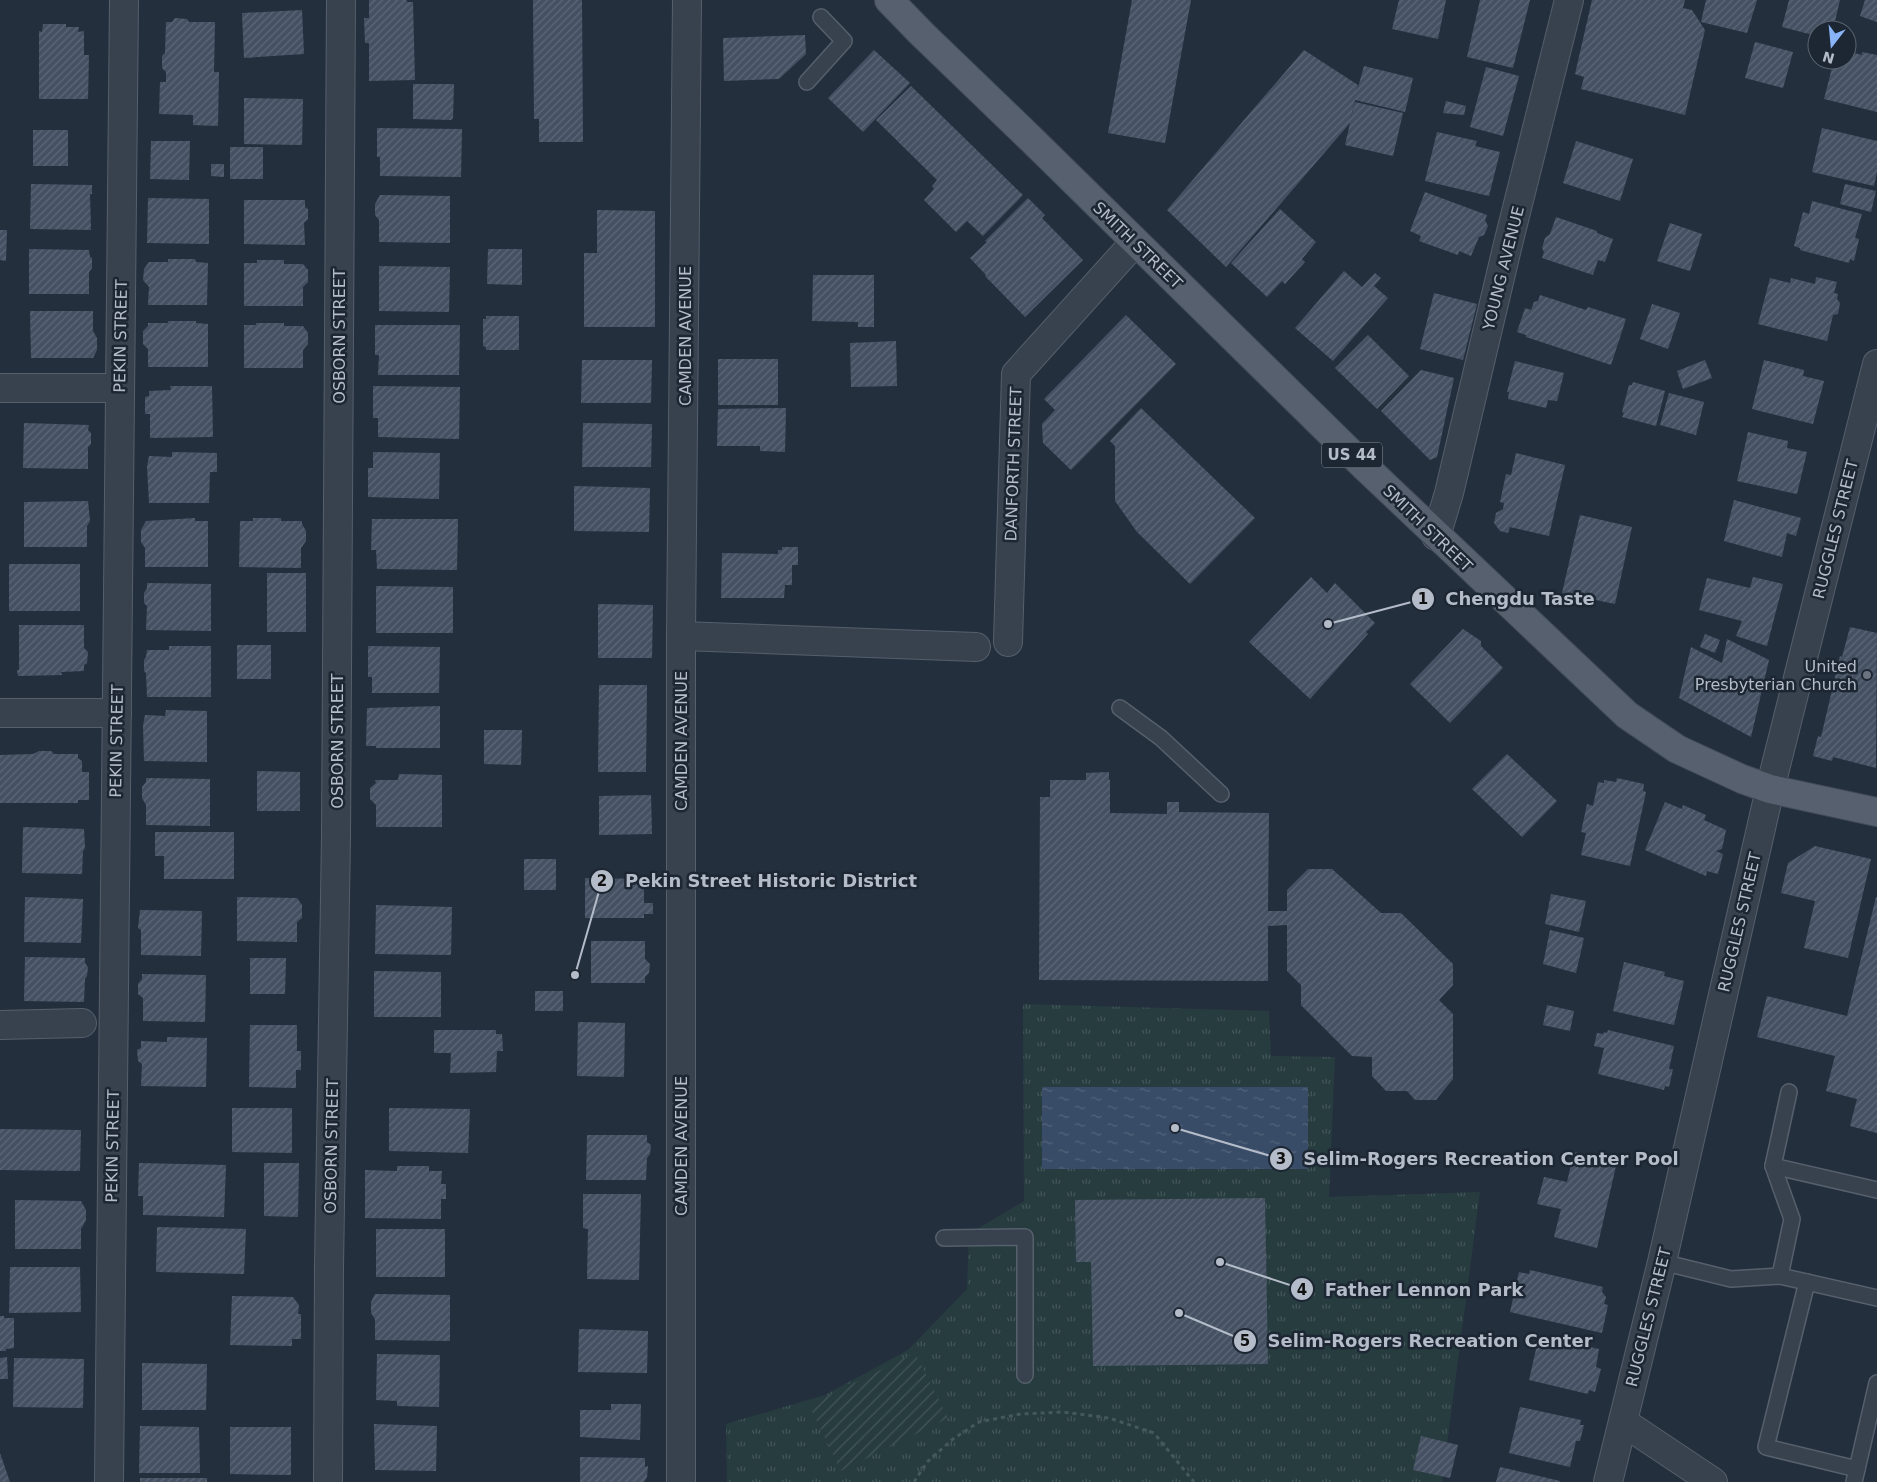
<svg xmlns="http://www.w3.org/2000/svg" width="1877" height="1482" font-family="'DejaVu Sans',sans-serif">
<defs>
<pattern id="grass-tufts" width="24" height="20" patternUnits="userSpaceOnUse" patternTransform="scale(1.25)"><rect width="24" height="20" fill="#263c3f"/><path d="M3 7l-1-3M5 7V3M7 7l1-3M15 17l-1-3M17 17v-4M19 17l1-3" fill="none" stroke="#435659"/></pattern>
<pattern id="garden-furrows" width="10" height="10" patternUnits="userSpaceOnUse" patternTransform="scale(1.25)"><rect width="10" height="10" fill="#263c3f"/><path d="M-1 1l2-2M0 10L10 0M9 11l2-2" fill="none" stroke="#435659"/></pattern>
<pattern id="water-ripples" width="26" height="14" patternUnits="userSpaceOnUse" patternTransform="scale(1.25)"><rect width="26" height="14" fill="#394c67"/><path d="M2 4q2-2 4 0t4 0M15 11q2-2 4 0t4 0" fill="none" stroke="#53647b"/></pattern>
<pattern id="building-hatch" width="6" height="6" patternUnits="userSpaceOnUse" patternTransform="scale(1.25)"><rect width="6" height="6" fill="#455162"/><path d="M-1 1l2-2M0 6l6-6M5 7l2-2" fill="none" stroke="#5d6877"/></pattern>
</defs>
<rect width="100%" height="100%" fill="#242f3e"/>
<polygon fill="url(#grass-tufts)" points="1023,1004 1269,1011 1271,1056 1335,1057 1329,1197 1480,1192 1442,1482 727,1482 726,1424 825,1395 908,1350 967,1289 969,1234 1024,1201"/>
<polygon fill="url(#garden-furrows)" points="915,1353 948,1418 841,1471 809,1405"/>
<rect fill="url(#water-ripples)" x="1042" y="1087" width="266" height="82"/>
<g fill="url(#building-hatch)">
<polygon points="369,0 407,0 407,2 413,2 415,80 369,81 369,43 365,43 364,18 369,18"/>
<polygon points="533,0 582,0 583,142 539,142 539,119 534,119"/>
<polygon points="1132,0 1191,0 1165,143 1108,133"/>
<polygon points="1399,0 1446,0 1438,39 1392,29"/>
<polygon points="1480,0 1530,0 1513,68 1467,57"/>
<polygon points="1592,0 1685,0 1683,8 1692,10 1705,30 1685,115 1581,89 1584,77 1575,74"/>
<polygon points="1706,0 1757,0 1747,33 1701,22"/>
<polygon points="1789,0 1840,0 1833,30 1817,30 1817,36 1782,27"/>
<polygon points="1865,0 1877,0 1877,22 1860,16"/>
<polygon points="302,10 304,54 244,58 242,13"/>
<polygon points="175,18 187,19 189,22 215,22 214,72 219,72 218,126 193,125 193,115 159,114 160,82 166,82 166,72 162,68 162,56 165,53 166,22 172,22"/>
<polygon points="43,24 66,24 66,27 79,27 78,32 84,31 84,55 89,55 88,99 39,99 39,31 42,32"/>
<polygon points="805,35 806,54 779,79 724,81 723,38"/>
<polygon points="1755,42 1793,52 1783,88 1745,78"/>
<polygon points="874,50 910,83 863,132 828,98"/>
<polygon points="1304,50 1358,85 1357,91 1364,66 1413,78 1405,112 1355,100 1350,122 1355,102 1403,113 1393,156 1345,145 1350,123 1226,267 1167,210"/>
<polygon points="1847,51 1862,55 1862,52 1877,55 1877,112 1824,99 1834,60 1847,60"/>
<polygon points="1486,67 1519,76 1503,136 1470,127"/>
<polygon points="413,84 454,84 453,118 451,120 413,119"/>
<polygon points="911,86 1023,195 983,236 967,221 956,232 924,200 934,189 932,186 937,180 876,120"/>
<polygon points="244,98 303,99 302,145 244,144"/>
<polygon points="1446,101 1466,106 1464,115 1443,113"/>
<polygon points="377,128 462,129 461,177 380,176 380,157 377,157"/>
<polygon points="1822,128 1877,141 1877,172 1874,186 1812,172"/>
<rect x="33" y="130" width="35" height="36"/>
<polygon points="1437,132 1477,141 1475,146 1500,152 1489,196 1425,181"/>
<polygon points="151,141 190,141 189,180 150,179"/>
<polygon points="1576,141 1633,159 1620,201 1563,183"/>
<rect x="230" y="147" width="33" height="32"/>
<polygon points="211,164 224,164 224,177 211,176"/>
<polygon points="31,184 92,185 92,194 90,194 91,230 30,229"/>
<polygon points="1845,184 1876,191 1871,212 1840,204"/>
<polygon points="1425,192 1487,215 1485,220 1488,226 1484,235 1479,237 1471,256 1459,251 1458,255 1419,241 1421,236 1410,231"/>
<polygon points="380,195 450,196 450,243 379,242 379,220 375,215 375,204"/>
<polygon points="148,198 209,199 209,244 147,243"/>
<polygon points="1028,198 1045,215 1042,218 1083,260 1025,317 985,276 986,275 970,258 987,242 985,241"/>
<polygon points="244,200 305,200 305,207 308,209 308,219 304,223 305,245 244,244"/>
<polygon points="1812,201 1862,214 1855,238 1859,239 1854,261 1850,259 1849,263 1800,250 1800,248 1794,246 1803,212 1809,214"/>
<polygon points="1280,209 1316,242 1302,259 1305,262 1285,284 1282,281 1267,297 1231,263"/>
<polygon points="597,210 655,211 655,327 584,327 584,253 597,253"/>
<polygon points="1556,217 1597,231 1597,233 1613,239 1605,262 1598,260 1593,275 1542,258 1544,252 1542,248 1545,238 1550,234"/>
<polygon points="1670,223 1702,234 1690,271 1657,261"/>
<polygon points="0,230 7,230 6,261 0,260"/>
<polygon points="29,249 89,250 90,257 92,258 92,268 89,272 89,294 29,294"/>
<polygon points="488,249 522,249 522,285 487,284"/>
<polygon points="168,259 195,259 196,262 208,263 207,305 148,305 149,287 143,280 144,269 149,262 168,262"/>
<polygon points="257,260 284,260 284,264 303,264 308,270 308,282 303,287 303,306 244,306 244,263 257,263"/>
<polygon points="379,266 450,267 449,312 379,311"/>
<polygon points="1344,271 1362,287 1375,273 1381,278 1374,286 1388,298 1333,361 1295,328"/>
<polygon points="813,275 874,275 874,327 858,327 858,322 812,321"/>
<polygon points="1816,277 1837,282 1834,293 1838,294 1837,299 1840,303 1838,314 1833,315 1827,341 1758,324 1770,278 1790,283 1791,278 1815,284"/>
<polygon points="1434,293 1477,304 1463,360 1420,349"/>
<polygon points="1540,295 1586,310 1588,307 1626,319 1611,365 1526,337 1526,335 1517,332 1525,308 1531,310 1534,302 1538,301"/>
<polygon points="1652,304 1680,313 1668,349 1640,339"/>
<polygon points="30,311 93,311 93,331 97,338 97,350 93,358 31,358"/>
<polygon points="1126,315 1176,364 1071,470 1043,443 1042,424 1055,410 1044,399"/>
<polygon points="486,316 519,316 519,350 486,350 486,347 483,346 483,319 486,319"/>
<polygon points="168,321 196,321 196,323 208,324 208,367 148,367 148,349 143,344 143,331 148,326 148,323 168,323"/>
<polygon points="256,323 284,323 284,326 303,326 308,333 308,344 303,350 303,368 244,368 244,325 256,325"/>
<polygon points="375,325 460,325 459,375 378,375 379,355 375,355"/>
<polygon points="1368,335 1409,376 1377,409 1335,368"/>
<polygon points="896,341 897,386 851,387 850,343"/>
<rect x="718" y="359" width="60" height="46"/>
<polygon points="582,360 652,360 651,403 581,403"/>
<polygon points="1705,360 1712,378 1683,389 1677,371"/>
<polygon points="1764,360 1804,370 1803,376 1824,381 1813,424 1752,409"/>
<polygon points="1515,361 1564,373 1557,401 1548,400 1546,408 1508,399 1509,392 1507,392"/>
<polygon points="1421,370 1454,378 1437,457 1430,460 1381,411"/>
<polygon points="1633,382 1665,391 1656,426 1622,417 1624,413 1622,412 1629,385 1632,385"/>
<polygon points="170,386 212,386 213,437 150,438 150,414 145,414 145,397 149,396 149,391 171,390"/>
<polygon points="373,386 460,387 459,439 378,437 378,418 373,418"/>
<polygon points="1669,393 1704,402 1696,435 1660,425"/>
<polygon points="786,408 785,452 760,451 760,446 717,446 718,409"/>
<polygon points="1141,408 1255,518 1190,584 1137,532 1115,501 1115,446 1110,441"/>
<polygon points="24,423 89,425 88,430 91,433 91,444 88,447 88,469 23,468"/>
<polygon points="583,423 652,424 651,467 582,467"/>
<polygon points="1748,432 1788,441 1787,448 1807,452 1797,494 1737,481"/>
<polygon points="172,452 217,453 217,472 210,472 209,503 149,503 147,467 149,456 172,457"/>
<polygon points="373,452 440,453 439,499 368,497 368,468 373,468"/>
<polygon points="1516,453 1565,465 1549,536 1510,527 1508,533 1500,531 1494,523 1496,513 1503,509 1504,503 1500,502 1506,474 1511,475"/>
<polygon points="574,486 650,488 649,532 574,531"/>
<polygon points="1734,500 1801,518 1796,536 1787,533 1782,557 1724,541"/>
<polygon points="88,501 90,521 87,526 87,547 24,547 24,502"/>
<polygon points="1580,515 1632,527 1615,604 1562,593"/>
<polygon points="195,518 195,521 208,521 208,567 145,567 145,548 141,542 141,530 146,521"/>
<polygon points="253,518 281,518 281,521 302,521 302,524 306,531 306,541 301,548 301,568 239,567 240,521 253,521"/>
<polygon points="372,519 458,519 457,570 377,569 376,550 371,550"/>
<polygon points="782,547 798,547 798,565 792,565 792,585 785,585 784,598 721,598 722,553 778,554 778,550 782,550"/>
<rect x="9" y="564" width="71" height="47"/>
<rect x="267" y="573" width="39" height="59"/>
<polygon points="1311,577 1327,593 1335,583 1375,623 1366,632 1368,634 1310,699 1249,642"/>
<polygon points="1753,577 1783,584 1767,646 1736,636 1742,621 1699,610 1707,578 1750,588"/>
<polygon points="147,583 211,584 211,631 146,630 147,606 144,603 144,593 147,588"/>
<polygon points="376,586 453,587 453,633 376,633"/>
<polygon points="598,604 653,605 652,658 598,658"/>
<polygon points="19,625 84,625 84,648 88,652 87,663 84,665 84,671 61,672 62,675 18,676 17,670 19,670"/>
<polygon points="1850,627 1877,633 1876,768 1833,757 1832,761 1813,756 1818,736 1821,737 1840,656 1842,657"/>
<polygon points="1463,629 1481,641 1481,646 1503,668 1450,723 1410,684"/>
<polygon points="1705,634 1720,640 1715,653 1700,647"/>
<polygon points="1727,639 1769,660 1751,737 1679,698 1691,647 1722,663"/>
<rect x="237" y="645" width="34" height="34"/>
<polygon points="169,646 211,646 211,697 147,697 146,673 144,671 144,660 146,657 147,650 169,650"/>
<polygon points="368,646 440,647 439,693 372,693 372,677 368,677"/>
<polygon points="599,685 647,685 646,772 598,772"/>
<polygon points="440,706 440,748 376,748 376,746 366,746 367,708"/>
<polygon points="166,710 207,711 207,762 144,761 143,726 145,715 165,716"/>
<polygon points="484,730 522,730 521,765 484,764"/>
<polygon points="39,751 51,751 54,754 78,754 78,758 82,761 82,772 89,772 89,800 78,800 78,803 0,803 0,755 33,754"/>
<polygon points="1507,754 1557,801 1522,837 1472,789"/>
<polygon points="257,771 300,772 300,811 257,811"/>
<polygon points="1109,772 1109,780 1110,780 1110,813 1167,814 1167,802 1179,802 1179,812 1269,813 1268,911 1287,911 1287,890 1308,869 1332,869 1381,913 1401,913 1453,964 1453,985 1439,1000 1453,1014 1453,1079 1436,1100 1415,1100 1407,1091 1386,1091 1372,1076 1372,1057 1352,1056 1301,1005 1301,985 1287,971 1287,925 1268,926 1268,981 1039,980 1040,797 1050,797 1050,780 1086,780 1086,773"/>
<polygon points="399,774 442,775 442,827 376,827 376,805 370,799 370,788 376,783 375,780 398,780"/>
<polygon points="146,778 210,779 210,826 146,825 146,805 142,798 142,787 146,782"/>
<polygon points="1617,778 1644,784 1643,791 1646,792 1630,866 1581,855 1586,833 1581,832 1587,804 1593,806 1598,782 1604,783 1604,780 1616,782"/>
<polygon points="651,795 652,834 599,835 599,796"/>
<polygon points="1665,802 1682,809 1683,805 1706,815 1704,820 1726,830 1722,849 1716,851 1723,854 1718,874 1707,871 1706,876 1645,850"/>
<polygon points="23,827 84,829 85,848 83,851 82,874 22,873"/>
<polygon points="155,832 234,832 234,879 164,879 164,856 155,856"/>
<polygon points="1815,846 1871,859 1848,958 1804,948 1815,901 1781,893 1788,863"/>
<rect x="524" y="859" width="32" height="31"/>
<polygon points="585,878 644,879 644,903 653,903 653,914 644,914 644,918 585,918"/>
<polygon points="1551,894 1586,901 1579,932 1545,924"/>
<polygon points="25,897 83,899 81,943 24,942"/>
<polygon points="237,897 297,898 302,905 302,918 297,922 297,942 237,941"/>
<polygon points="1876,897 1877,897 1877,1133 1850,1126 1857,1099 1826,1091 1835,1056 1757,1037 1767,996 1847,1016"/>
<polygon points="376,905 452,907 451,955 375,954"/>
<polygon points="140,910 202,911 201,956 141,955 141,930 138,928"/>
<polygon points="1550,930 1584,938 1576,973 1543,964"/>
<polygon points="591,941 645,941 645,959 650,964 649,973 645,977 645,983 591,983"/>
<polygon points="25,957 85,958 85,963 88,967 87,976 85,979 84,1002 24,1001"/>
<polygon points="250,958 286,958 285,994 250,994"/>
<polygon points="1624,962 1665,972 1664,976 1684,981 1674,1025 1613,1011"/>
<polygon points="374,971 441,972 441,1017 374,1017"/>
<polygon points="142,974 206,975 205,1022 143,1021 143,998 138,994 138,984 142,979"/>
<rect x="535" y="991" width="28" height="20"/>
<polygon points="1547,1005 1574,1011 1570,1031 1543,1025"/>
<polygon points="578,1022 625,1023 624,1077 577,1076"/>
<polygon points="250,1025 297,1025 297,1051 301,1051 301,1070 296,1070 296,1088 249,1087"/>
<polygon points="434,1030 496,1030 496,1034 502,1034 503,1051 497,1051 496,1072 450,1073 451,1053 434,1053"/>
<polygon points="1608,1030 1674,1046 1669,1069 1673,1069 1669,1087 1665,1086 1664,1090 1598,1074 1604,1048 1594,1046 1597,1033 1603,1034 1604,1032 1607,1033"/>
<polygon points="167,1037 207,1038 206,1087 141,1086 142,1064 138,1061 137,1050 141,1048 141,1041 167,1042"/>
<polygon points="232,1108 292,1108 292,1153 232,1152"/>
<polygon points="389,1108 470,1109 468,1153 389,1151"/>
<polygon points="0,1129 81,1130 80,1171 0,1170"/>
<polygon points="587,1135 647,1135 647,1142 651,1145 650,1154 647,1158 646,1180 586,1180"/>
<polygon points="1574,1152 1617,1162 1597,1248 1554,1237 1561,1209 1537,1204 1544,1177 1567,1182"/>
<polygon points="139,1163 226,1165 224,1217 143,1215 143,1196 138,1196"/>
<polygon points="264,1163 299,1163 298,1217 264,1216"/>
<polygon points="397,1166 429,1166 429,1171 442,1171 441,1184 446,1184 446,1199 441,1199 441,1219 365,1218 365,1170 397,1171"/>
<polygon points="583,1194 641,1194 639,1280 587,1279 588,1229 583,1228"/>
<polygon points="1265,1198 1268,1364 1093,1366 1091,1262 1076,1262 1075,1200"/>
<polygon points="15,1200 81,1201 86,1210 86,1220 81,1229 81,1249 15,1249"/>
<polygon points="157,1227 246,1229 244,1274 156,1272"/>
<rect x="376" y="1229" width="69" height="48"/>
<polygon points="10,1267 80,1267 81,1312 9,1313"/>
<polygon points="1530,1270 1603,1287 1602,1292 1606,1297 1604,1304 1608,1305 1602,1333 1510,1312 1519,1272 1529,1274"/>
<polygon points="375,1294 450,1295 450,1341 375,1340 375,1319 371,1313 371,1302"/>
<polygon points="232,1296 293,1297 299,1305 298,1314 301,1314 301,1339 292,1339 292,1346 230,1345"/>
<polygon points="0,1316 4,1316 4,1318 14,1318 14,1348 6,1349 6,1351 0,1351"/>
<polygon points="579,1329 648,1331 647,1373 578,1372"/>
<polygon points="1539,1336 1599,1349 1596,1367 1601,1369 1595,1392 1589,1390 1588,1394 1529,1380"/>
<polygon points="377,1354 440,1355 439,1407 397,1406 397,1401 376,1400"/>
<polygon points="7,1357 8,1379 0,1379 0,1358"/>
<polygon points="14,1358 84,1359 83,1408 13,1407"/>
<polygon points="142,1363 207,1364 206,1410 142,1410"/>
<polygon points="611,1404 641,1404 640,1440 580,1437 580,1410 611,1410"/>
<polygon points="1520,1407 1581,1420 1580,1425 1584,1425 1580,1441 1576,1441 1570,1467 1509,1453"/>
<polygon points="374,1424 437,1426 436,1471 375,1470"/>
<polygon points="140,1426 199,1427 200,1473 139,1473"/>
<polygon points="230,1427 291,1427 291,1475 230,1474"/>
<polygon points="1421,1436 1458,1445 1450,1478 1413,1470"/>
<polygon points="0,1453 10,1482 0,1482"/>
<polygon points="580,1457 645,1458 645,1467 648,1466 647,1477 644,1482 580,1482"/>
<polygon points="1500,1467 1560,1481 1560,1482 1496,1482"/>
<rect x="140" y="1478" width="67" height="4"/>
</g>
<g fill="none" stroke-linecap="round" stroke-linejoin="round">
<g stroke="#565f6c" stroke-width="18">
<g id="service">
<polyline points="807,82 844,41 821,17"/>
<polyline points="1120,708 1161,738 1221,794"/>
<polyline points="1789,1092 1773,1166 1877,1190"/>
<polyline points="1773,1166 1792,1219 1780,1276"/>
<polyline points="944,1238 1025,1237 1025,1375"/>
<polyline points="1662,1262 1731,1279 1780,1276 1877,1298"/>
<polyline points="1807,1282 1766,1447 1857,1469"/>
<polyline points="1854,1482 1877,1383"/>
</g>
</g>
<g stroke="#565f6c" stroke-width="30">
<g id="minor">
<polyline points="0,388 120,388"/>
<polyline points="1436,536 1449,493 1508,244 1569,0"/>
<polyline points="681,636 976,647"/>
<polyline points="1008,642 1016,374 1135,242"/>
<polyline points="0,713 117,713"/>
<polyline points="0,1025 82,1023"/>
<polyline points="1623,1422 1713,1482"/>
<polyline points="109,1482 124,0"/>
<polyline points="328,1482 329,1267 336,836 341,0"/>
<polyline points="681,1482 681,636 687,0"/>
<polyline points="1608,1482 1662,1262 1770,789 1877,364"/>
</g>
</g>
<g stroke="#414a57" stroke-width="30">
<polyline id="primary" points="889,0 922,34 1031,139 1364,466 1627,715 1677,749 1742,779 1770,789 1877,812"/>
</g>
<polyline stroke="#44595c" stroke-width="3" stroke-dasharray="4 4" stroke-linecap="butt" points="914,1482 927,1462 953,1439 979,1422 1021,1414 1063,1412 1109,1418 1154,1433 1194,1482"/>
<use href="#service" stroke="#38414e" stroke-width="15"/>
<use href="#minor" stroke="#38414e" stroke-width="28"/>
<use href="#primary" stroke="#56606e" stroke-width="28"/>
</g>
<circle fill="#6b7280" stroke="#1d2633" stroke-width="2" cx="1867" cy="675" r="5"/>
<g text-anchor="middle" stroke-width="5" stroke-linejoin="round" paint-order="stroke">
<rect fill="#1d2633" stroke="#878f9c" stroke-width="1" x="1322" y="442.5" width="60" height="25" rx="4"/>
<g font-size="15" font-weight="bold" fill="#b4bcc9">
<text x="1352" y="460">US 44</text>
</g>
<g font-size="16" fill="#b4bcc9" stroke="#1d2633">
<text transform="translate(1138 245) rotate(44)" y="6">SMITH STREET</text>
<text transform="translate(1503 268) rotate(-76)" y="6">YOUNG AVENUE</text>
<text transform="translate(120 336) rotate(-89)" y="6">PEKIN STREET</text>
<text transform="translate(339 336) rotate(-90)" y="6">OSBORN STREET</text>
<text transform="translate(685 336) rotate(-90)" y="6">CAMDEN AVENUE</text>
<text transform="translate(1013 464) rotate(-88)" y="6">DANFORTH STREET</text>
<text transform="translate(1428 528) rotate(44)" y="6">SMITH STREET</text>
<text transform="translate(1835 529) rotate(-76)" y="6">RUGGLES STREET</text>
<text transform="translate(116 741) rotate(-89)" y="6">PEKIN STREET</text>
<text transform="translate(337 741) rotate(-90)" y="6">OSBORN STREET</text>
<text transform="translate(681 741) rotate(-90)" y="6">CAMDEN AVENUE</text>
<text transform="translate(1739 922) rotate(-77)" y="6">RUGGLES STREET</text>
<text transform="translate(112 1146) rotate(-89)" y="6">PEKIN STREET</text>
<text transform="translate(331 1146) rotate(-89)" y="6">OSBORN STREET</text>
<text transform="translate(681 1146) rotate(-90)" y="6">CAMDEN AVENUE</text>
<text transform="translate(1648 1317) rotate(-76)" y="6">RUGGLES STREET</text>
</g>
<g font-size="16" fill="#b4bcc9" stroke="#1d2633" text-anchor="end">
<text x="1857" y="672">United<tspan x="1857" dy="18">Presbyterian Church</tspan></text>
</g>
</g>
<path fill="none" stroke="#b4bcc9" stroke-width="2" d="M1328 624L1423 599M575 975L602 881M1175 1128L1281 1159M1220 1262L1302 1289M1179 1313L1245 1341"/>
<g fill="#b4bcc9" stroke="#1d2633" stroke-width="2">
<circle cx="1328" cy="624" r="5"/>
<circle cx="575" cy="975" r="5"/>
<circle cx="1175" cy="1128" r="5"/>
<circle cx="1220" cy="1262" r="5"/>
<circle cx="1179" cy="1313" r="5"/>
<circle cx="1423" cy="599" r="12"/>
<circle cx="602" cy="881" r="12"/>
<circle cx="1281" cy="1159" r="12"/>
<circle cx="1302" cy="1289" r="12"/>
<circle cx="1245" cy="1341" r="12"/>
</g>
<g font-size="15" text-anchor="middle" font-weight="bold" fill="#111">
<text x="1423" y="604">1</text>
<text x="602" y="886">2</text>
<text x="1281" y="1164">3</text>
<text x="1302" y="1295">4</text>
<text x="1245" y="1346">5</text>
</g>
<g font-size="18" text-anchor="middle" font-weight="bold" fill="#b4bcc9" stroke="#1d2633" stroke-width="5" stroke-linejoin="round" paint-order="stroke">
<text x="1520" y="605">Chengdu Taste</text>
<text x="771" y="887">Pekin Street Historic District</text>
<text x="1491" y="1165">Selim-Rogers Recreation Center Pool</text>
<text x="1424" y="1296">Father Lennon Park</text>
<text x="1430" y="1347">Selim-Rogers Recreation Center</text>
</g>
<g transform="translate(1832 45) rotate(196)"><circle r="24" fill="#1d2633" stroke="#59626f"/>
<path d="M0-4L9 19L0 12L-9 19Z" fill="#8ab4f8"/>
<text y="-8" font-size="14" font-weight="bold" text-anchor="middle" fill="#b4bcc9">N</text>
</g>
</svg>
